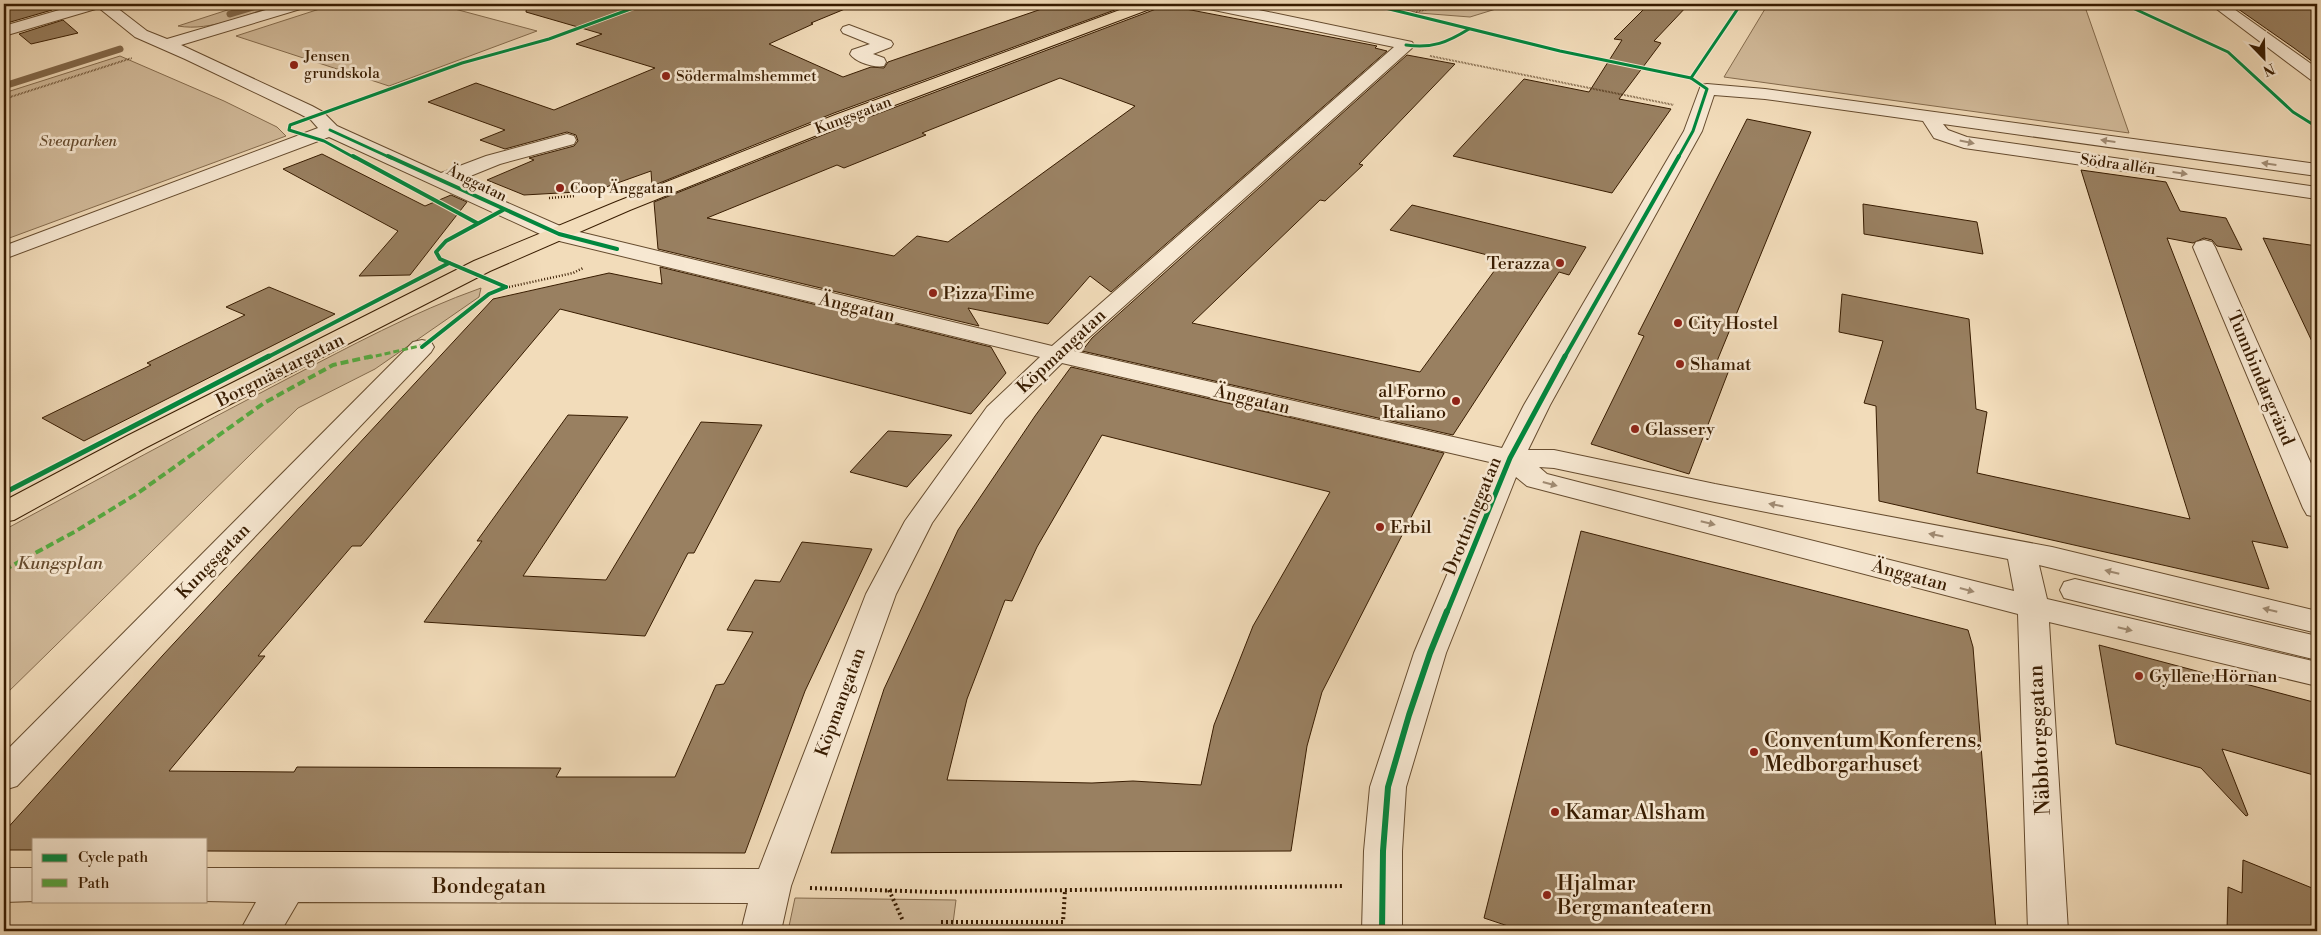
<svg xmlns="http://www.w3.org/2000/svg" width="2321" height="935" font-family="'Libre Bodoni',serif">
<rect width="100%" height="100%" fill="#f2dcba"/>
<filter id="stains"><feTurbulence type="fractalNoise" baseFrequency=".004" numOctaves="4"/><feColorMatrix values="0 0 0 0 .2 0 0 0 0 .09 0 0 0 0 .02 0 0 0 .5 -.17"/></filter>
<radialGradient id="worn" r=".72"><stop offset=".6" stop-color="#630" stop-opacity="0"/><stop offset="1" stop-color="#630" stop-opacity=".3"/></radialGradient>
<g fill="#d2bb9b" stroke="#856c4e">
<path d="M246 4H281C249 13 211 32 178 26Z"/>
<polygon points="335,4 436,4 537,31 389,86 236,36"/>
<polygon points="1380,4 1512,4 1470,17 1419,13"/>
<polygon points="1768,4 2084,4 2129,133 1724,77"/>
<polygon points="120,56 224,101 277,127 286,136 4,240 4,93"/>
<path d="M481 288 479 297 375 369 298 408 4 696V530C97 480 191 429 285 380 349 347 413 312 481 288Z"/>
<polygon points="795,898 956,900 952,931 788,931"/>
</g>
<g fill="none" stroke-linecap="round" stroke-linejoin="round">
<g stroke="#82684a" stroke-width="7">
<polyline points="230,14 263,4"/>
<polyline points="4,86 120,49"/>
</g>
</g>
<g fill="#998061" stroke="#381c01" fill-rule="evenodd">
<polygon points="4,4 45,4 52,10 7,23 4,20"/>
<polygon points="527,4 857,4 811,23 813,24 769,44 843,77 871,67 884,68 888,62 1056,4 1131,4 834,113 652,186 651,171 595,191 524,195 487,180 534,160 529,158 574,146 578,141 576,135 567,132 505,149 480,140 505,130 428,102 476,83 554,110 655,68 576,44 602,34 526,12"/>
<path d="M1160 4 1377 46 1375 48 1387 51 1111 292 1090 276 1048 324 968 308 979 326 658 249 654 202 848 125 1156 9ZM1060 78 1135 106 948 242 917 236 894 256 707 218 837 165 844 168 926 135 922 133Z"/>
<polygon points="1649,4 1689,4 1654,41 1661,43 1619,99 1671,109 1612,193 1453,156 1524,79 1589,92 1622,40 1614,39"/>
<polygon points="2231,4 2317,4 2317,65 2294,48"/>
<polygon points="63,20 78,33 31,44 19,34"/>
<polygon points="1407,55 1455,64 1359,164 1363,165 1325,201 1320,200 1192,323 1420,372 1503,259 1390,230 1412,205 1586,247 1569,275 1559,272 1453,435 1082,351 1092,338"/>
<polygon points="1747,119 1811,132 1715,366 1729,370 1689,474 1591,444 1644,336 1638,334"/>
<polygon points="322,154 425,206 451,195 467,202 410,275 359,276 398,231 283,169"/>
<polygon points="2081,170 2166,182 2180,211 2226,218 2242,250 2217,246 2212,240 2204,238 2193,243 2167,238 2288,548 2252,541 2269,589 1879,501 1876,406 1864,403 1883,341 1839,332 1842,294 1969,319 1976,409 1987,412 1977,473 2190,519"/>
<polygon points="1863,204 1977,222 1983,254 1864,234"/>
<polygon points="2263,238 2317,246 2317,352"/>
<polygon points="660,267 991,347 1006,373 971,414 560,309 361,546 352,546 258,656 265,656 169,771 294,772 297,767 561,768 556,777 675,777 716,685 724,684 753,632 727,630 755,580 780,582 802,542 872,549 805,691 745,853 206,851 206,839 34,839 34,850 4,850 4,832 163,655 493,299 609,273 662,284"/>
<polygon points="269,287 335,314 84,441 42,418 151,365 147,363 245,315 226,307"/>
<path d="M1071 367 1444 453 1322 692 1307 746 1291 851 831 853 884 689 958 530 1035 416ZM1102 435 1330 492 1253 626 1214 725 1201 785 1133 781 1092 783 947 780 967 699 1005 600 1012 601 1037 547Z"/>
<polygon points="568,415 628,417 523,576 606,580 701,422 762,425 694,553 688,553 645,636 424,622 482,541 477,541"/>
<polygon points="888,431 952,435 907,487 850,472"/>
<polygon points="1581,531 1968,630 1973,647 1996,931 1523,931 1484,918"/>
<polygon points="2099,645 2317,703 2317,776 2222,749 2248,815 2246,816 2201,768 2116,744"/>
<polygon points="2243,860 2317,890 2317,931 2227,931 2228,887 2242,893"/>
</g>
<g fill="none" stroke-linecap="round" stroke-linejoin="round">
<g stroke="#664c2f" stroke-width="2">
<g id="minor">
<path d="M80 4H112L147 31 167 39 286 4H309L307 7 181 45 312 106 323 112 337 126 441 173 486 156 567 134 574 136 576 140 574 144 500 164 458 181 567 229 1052 346 1394 47 1209 9 1204 7 1202 4H1230L1412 42 1414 45 1412 48 1074 351 1502 448 1524 405 1684 131 1701 85 1707 84 1765 89 2317 164V176L1943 124 1948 130 1967 137 2317 187V199L1964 148 1934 138 1923 121 1765 99 1714 95 1702 131 1550 405 1528 450H1554L1715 484 2052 547 2317 611V633L2039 565 2047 599 2317 662V686L2049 622 2068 931H2028L2018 614 1527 486 1516 477 1446 653 1406 787 1402 851V931H1362L1364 851 1370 787 1414 653 1494 463 1062 363 1005 419 932 523 896 594 791 886 781 931H741L748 903 298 902 281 931H240L256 902 204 901H206V868L759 869 866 594 905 521 987 407 1040 357 551 239 329 137 4 259V246L318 128 311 120 300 114 185 59 135 37 99 8 4 36V26ZM1539 467 1554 468 1715 502 2008 559 2014 591 1582 483 1547 474Z"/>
<polygon points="2210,4 2227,4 2317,68 2317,81 2311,80"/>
<path d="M849 25 891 41 893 44 891 47 873 54 884 58 886 62 884 66C874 68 855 62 850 54L852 50 870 44 843 33 841 30 843 27Z"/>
<polygon points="2204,240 2212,242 2215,247 2317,477 2317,517 2307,515 2303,508 2193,247 2196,242"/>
<polygon points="422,340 431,342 434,347 431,352 17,786 4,790 4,753 413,342"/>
<polygon points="2075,579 2317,636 2317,660 2064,598 2060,590 2064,582"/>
<polygon points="4,868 34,868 34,901 36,901 4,902"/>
</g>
</g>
<g stroke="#381c01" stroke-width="2">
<polygon id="major" points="1136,4 1158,4 1155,7 847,123 630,210 490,271 145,448 14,520 4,522 4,501 127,436 474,261 616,202 835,115"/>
</g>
<g stroke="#381c01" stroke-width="2" stroke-dasharray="0.5 1" stroke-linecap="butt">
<polyline points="1409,14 1446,4"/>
<polyline points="1430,56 1674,105"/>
<polyline points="4,99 132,58"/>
</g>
<g stroke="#381c01" stroke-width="2.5" stroke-dasharray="1 2" stroke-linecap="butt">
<polyline points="549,198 575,196"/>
<polyline points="509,287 573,273 583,268"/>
</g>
<g stroke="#381c01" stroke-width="4" stroke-dasharray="2 3" stroke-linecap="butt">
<polyline points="810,888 936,892 1344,886"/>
<polyline points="889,890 903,921"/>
<polyline points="941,922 1063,922 1065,890"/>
</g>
<use href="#minor" fill="#f7e8d2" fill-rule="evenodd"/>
<use href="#major" fill="#f2dcba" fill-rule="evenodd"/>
<polyline stroke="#55a940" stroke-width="3" stroke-dasharray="6 3" stroke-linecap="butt" points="367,358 424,345"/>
<polyline stroke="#55a940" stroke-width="4" stroke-dasharray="8 4" stroke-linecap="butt" points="4,570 76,531 138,493 264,403 333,365 373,356"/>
<g stroke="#f7e8d2" stroke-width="5">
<g id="cycleway-far3">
<polyline points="1369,4 1560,51 1691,78 1707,89 1693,131 1678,158"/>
<polyline points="2124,4 2228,52 2293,112 2317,127"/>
<path d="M1406 45C1432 49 1448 42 1469 29"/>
<polyline points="1691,78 1741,4"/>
<polyline points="330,130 391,158"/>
<polyline points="355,158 324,141 289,130 290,125 462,63 549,39 644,4"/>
</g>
</g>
<g stroke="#f7e8d2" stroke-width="6">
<g id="cycleway-far2">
<polyline points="353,156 477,223"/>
<polyline points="388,156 559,234 617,249"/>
<polyline points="503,210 446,241 436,252 440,259 506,287"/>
<polyline points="422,347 489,294 506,287"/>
<polyline points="266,358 449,263"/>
<polyline points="1564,358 1679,156"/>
</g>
</g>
<g stroke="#f7e8d2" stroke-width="8">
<g id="cycleway-far1">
<polyline points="4,493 269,356"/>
<polyline points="1447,612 1510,458 1565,356"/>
</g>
</g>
<g stroke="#f7e8d2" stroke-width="9">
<polyline id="cycleway" points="1382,931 1383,851 1388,787 1409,715 1430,653 1447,611"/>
</g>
<use href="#cycleway-far3" stroke="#00873e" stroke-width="3"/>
<use href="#cycleway-far2" stroke="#00873e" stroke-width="4"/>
<use href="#cycleway-far1" stroke="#00873e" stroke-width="5"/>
<use href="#cycleway" stroke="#00873e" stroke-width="6"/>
</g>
<defs><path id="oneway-solid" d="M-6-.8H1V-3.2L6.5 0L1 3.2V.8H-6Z" transform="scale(1.25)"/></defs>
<g fill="#a18c74">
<use href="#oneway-solid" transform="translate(2108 141) rotate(-172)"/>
<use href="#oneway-solid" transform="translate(1967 142) rotate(12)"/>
<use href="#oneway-solid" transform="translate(2269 164) rotate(-172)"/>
<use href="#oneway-solid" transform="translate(2180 173) rotate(8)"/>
<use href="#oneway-solid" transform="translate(1550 484) rotate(15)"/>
<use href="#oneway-solid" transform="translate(1776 505) rotate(-169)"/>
<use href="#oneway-solid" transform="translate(1708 523) rotate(14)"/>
<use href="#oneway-solid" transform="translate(1936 535) rotate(-169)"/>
<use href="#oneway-solid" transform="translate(2112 572) rotate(-166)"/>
<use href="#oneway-solid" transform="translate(1967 590) rotate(15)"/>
<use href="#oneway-solid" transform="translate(2270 610) rotate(-166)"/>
<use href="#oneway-solid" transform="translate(2125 629) rotate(13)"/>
</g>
<g fill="#8f2418" stroke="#f7e8d2" stroke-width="2">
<circle cx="294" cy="65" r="5"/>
<circle cx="666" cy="76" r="5"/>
<circle cx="560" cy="188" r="5"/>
<circle cx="1560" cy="263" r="5"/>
<circle cx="933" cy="293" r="5"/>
<circle cx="1678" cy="323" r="5"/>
<circle cx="1680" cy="364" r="5"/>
<circle cx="1456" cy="401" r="5"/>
<circle cx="1635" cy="429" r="5"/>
<circle cx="1380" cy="527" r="5"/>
<circle cx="2139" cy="676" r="5"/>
<circle cx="1754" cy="752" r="5"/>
<circle cx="1555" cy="812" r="5"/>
<circle cx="1547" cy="895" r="5"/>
</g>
<g text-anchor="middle" stroke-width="5" stroke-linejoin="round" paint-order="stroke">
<g font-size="15" fill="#381c01" stroke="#f7e8d2" text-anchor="start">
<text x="304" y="61">Jensen<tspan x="304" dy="17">grundskola</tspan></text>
<text x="676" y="81">Södermalmshemmet</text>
<text x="570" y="193">Coop Änggatan</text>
</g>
<g font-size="15" fill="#381c01" stroke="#f7e8d2">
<text transform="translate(853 115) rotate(-21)" y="5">Kungsgatan</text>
<text transform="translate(2118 164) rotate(8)" y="5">Södra allén</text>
<text transform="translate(477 183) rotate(26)" y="5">Änggatan</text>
</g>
<g font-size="15" font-style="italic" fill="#664c2f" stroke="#f7e8d2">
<text x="78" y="146">Sveaparken</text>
</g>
<g font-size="18" fill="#381c01" stroke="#f7e8d2" text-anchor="start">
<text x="1550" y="269" text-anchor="end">Terazza</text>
<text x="943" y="299">Pizza Time</text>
<text x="1688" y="329">City Hostel</text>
<text x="1690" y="370">Shamat</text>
<text x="1446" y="397" text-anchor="end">al Forno<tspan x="1446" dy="21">Italiano</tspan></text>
<text x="1645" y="435">Glassery</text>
<text x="1390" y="533">Erbil</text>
<text x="2149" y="682">Gyllene Hörnan</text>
</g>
<g font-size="18" fill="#381c01" stroke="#f7e8d2">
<text transform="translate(857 307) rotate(13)" y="6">Änggatan</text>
<text transform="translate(1061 351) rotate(-43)" y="6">Köpmangatan</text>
<text transform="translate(280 370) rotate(-27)" y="6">Borgmästargatan</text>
<text transform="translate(2261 378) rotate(67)" y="6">Tunnbindargränd</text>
<text transform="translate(1252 399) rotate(13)" y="6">Änggatan</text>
<text transform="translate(1472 516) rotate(-68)" y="6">Drottninggatan</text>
<text transform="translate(213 561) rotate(-46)" y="6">Kungsgatan</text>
<text transform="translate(1910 575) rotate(15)" y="6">Änggatan</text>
<text transform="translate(840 702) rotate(-70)" y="6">Köpmangatan</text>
</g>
<g font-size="18" font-style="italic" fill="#664c2f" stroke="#f7e8d2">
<text x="60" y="569">Kungsplan</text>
</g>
<g font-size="21" fill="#381c01" stroke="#f7e8d2" text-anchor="start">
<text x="1764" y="747">Conventum Konferens,<tspan x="1764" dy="24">Medborgarhuset</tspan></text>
<text x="1565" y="819">Kamar Alsham</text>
<text x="1557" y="890">Hjalmar<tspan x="1557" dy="24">Bergmanteatern</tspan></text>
</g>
<g font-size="21" fill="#381c01" stroke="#f7e8d2">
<text transform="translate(2039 740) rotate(-93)" y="7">Näbbtorgsgatan</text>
<text x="489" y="893">Bondegatan</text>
</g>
</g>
<rect width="2321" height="935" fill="none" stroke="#f2dcba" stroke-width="20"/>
<rect x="5" y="5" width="2311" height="925" fill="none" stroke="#381c01" stroke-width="2.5"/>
<rect x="10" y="10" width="2301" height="915" fill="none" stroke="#381c01"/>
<rect x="32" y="838" width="175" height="65" fill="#f7e8d2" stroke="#ab967e"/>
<rect x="42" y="854" width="25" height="8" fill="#00873e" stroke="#ab967e"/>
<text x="78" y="862" font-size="15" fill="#381c01">Cycle path</text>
<rect x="42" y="879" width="25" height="8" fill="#55a940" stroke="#ab967e"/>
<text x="78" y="888" font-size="15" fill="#381c01">Path</text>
<g transform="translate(2264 58) rotate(157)" stroke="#f7e8d2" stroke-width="4" paint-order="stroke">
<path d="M0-4L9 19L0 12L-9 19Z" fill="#381c01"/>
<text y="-8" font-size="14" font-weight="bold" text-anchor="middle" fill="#381c01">N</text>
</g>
<rect width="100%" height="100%" filter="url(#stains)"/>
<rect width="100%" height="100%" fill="url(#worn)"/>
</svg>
